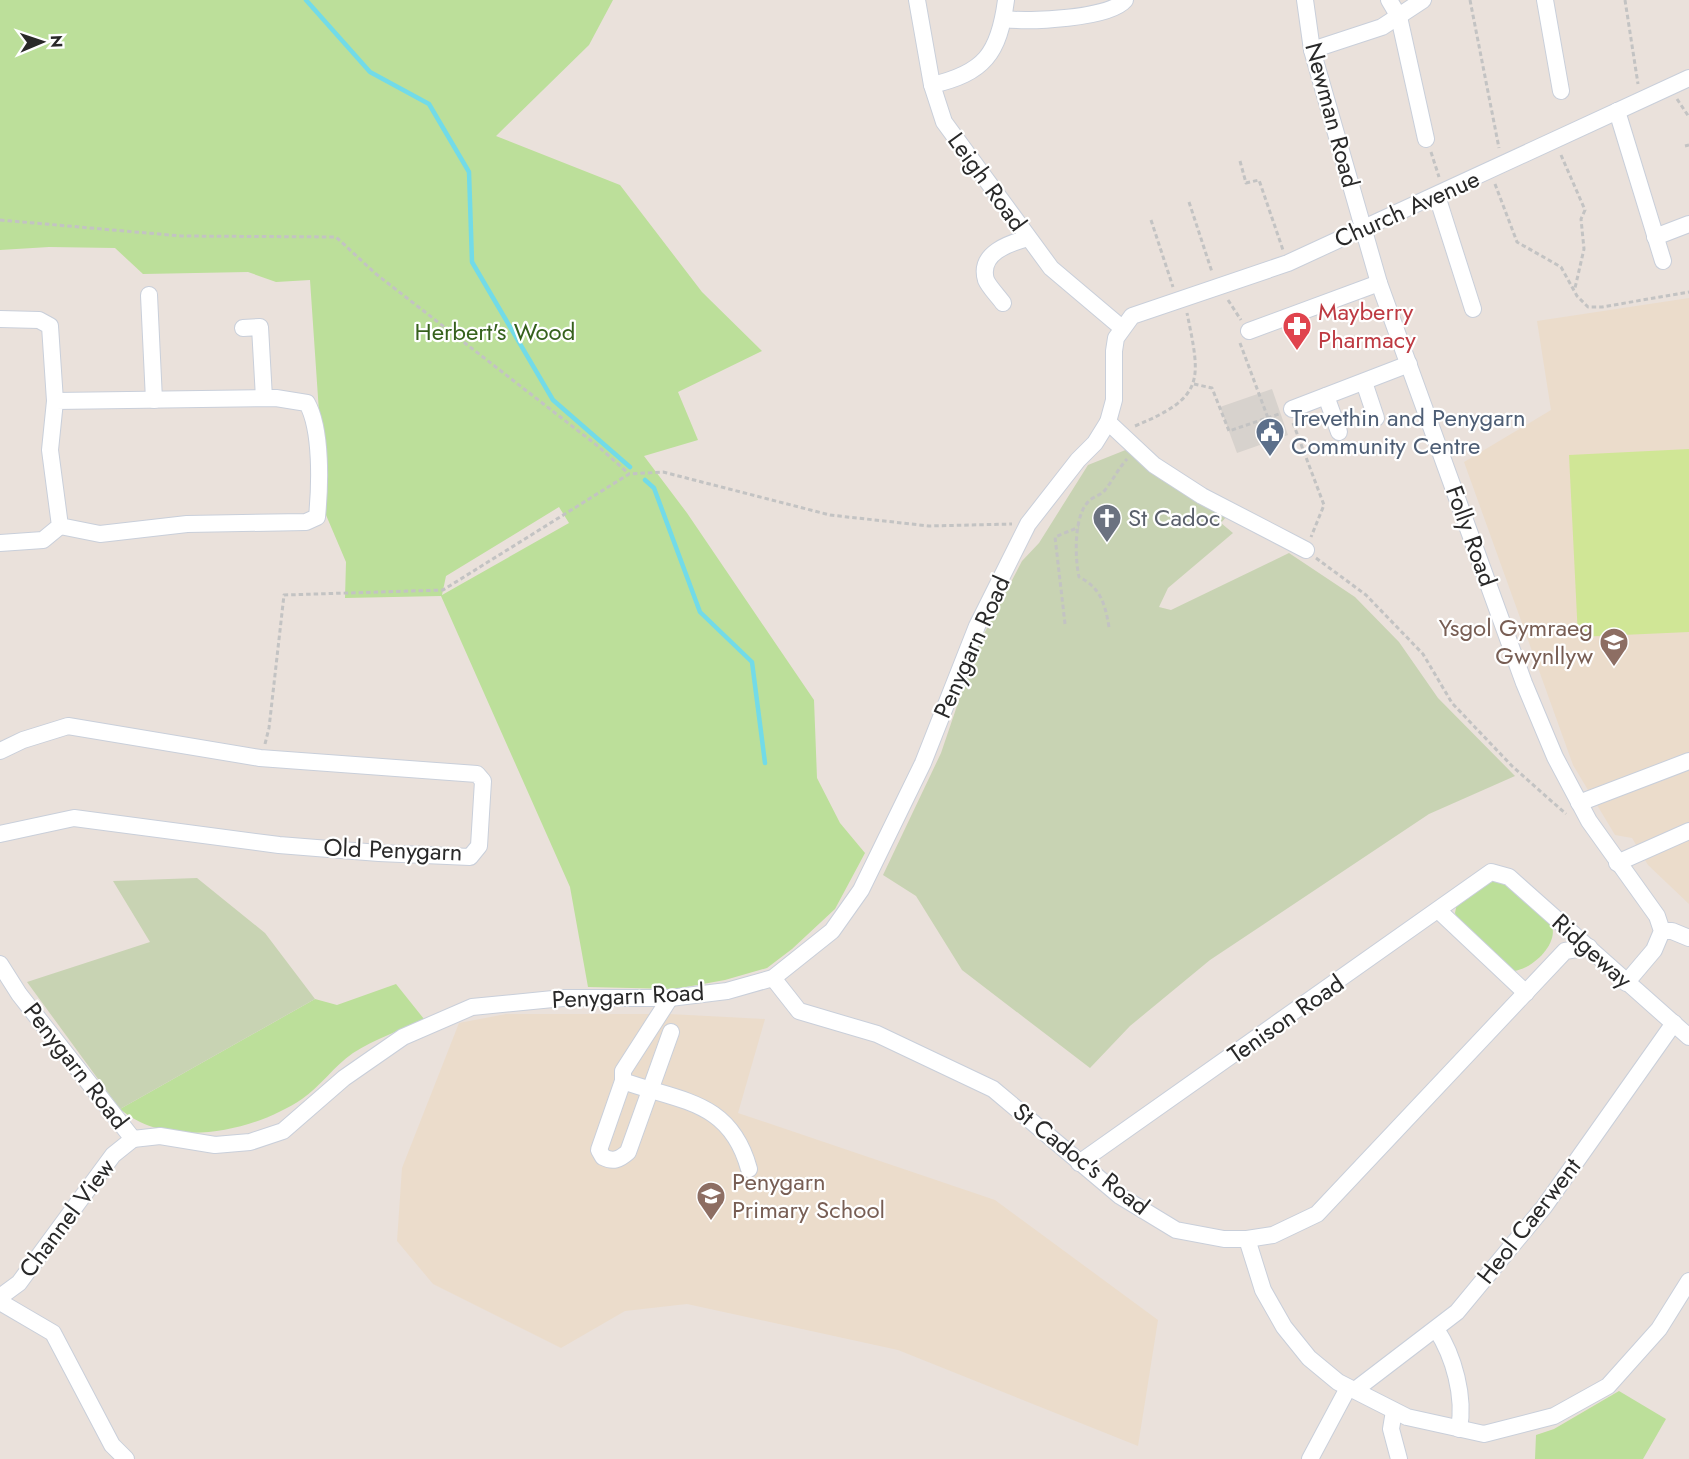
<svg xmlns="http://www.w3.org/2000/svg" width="1689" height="1459" font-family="Jost,sans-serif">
<rect width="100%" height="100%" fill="#eae1db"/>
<g fill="#ebdccb">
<polygon points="1689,298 1689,904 1648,865 1632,838 1615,835 1573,765 1464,462 1551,410 1537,321"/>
<polygon points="506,1014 669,1014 765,1019 738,1113 995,1200 1158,1320 1138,1446 898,1350 687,1304 625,1311 561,1348 433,1284 397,1241 402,1168 459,1023"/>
</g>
<g fill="#bcdf9a" fill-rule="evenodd">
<path d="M0 0H613L589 45 496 136 620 185 702 292 762 351 678 392 698 440 644 456 687 513 814 700 817 778 840 823 865 853 835 909 792 949 767 968 725 980 675 989 588 987 570 887 441 596 345 598 346 562 326 515 310 280 276 282 248 272 143 274 115 248 49 247 0 250ZM559 507 569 523 442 595 446 576Z"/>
<path d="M1497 881 1509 887 1552 926C1558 945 1532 969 1514 971L1459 924 1455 913 1457 903 1484 884Z"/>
<path d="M396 984 424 1019C401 1030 375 1039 353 1053 334 1066 320 1087 302 1099 253 1132 168 1150 120 1109L315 999 337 1005Z"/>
<polygon points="1619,1391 1666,1419 1643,1459 1535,1459 1536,1435 1554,1429"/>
</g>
<g fill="#c8d3b3">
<polygon points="1128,449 1226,517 1221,523 1233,533 1168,588 1159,607 1171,610 1289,553 1355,597 1399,642 1438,698 1515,776 1429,814 1210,960 1130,1026 1090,1068 962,970 916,896 883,875 941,753 977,647 1022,561 1039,543 1088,465"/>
<polygon points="197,878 265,933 315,999 120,1109 27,982 150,942 113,881"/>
</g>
<polygon fill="#d0e696" points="1689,449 1689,632 1578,637 1569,455"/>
<polygon fill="#d7d2cd" points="1272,389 1288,435 1237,453 1220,407"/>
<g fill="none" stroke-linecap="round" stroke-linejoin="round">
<g stroke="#72dbe8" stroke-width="4.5">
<polyline points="306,0 370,72 429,104 469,172 472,262 553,400 630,467"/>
<polyline points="645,480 654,488 700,612 752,662 765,763"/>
</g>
<g stroke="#c9cfda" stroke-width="18">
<g id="minor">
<polyline points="917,0 932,85 944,122 1051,268 1122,328"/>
<polyline points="1305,0 1312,50 1379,283 1524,683 1555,757 1589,821 1657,916 1662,931 1654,950 1626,983"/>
<polyline points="1389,0 1399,17 1426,139"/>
<polyline points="1545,0 1561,91"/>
<path d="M1004 19C1029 22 1109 19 1125 0"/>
<polyline points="1312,50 1382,27 1423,0"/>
<path d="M932 85C984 73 999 54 1006 0"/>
<polyline points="1617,111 1663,261"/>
<polyline points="1437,196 1473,309"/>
<polyline points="1655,237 1689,224"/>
<polyline points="149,295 154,400"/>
<path d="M1003 303C998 296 989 287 986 280 978 253 1010 243 1028 238"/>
<polyline points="0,319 39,320 50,326 55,401"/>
<polyline points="243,328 260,327 264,398"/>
<polyline points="1249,331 1379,283"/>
<polyline points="1364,382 1376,418"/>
<polyline points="1326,396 1339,432"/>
<polyline points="1292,409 1409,364"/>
<polyline points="1108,422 1154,465 1202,496 1306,550"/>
<path d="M0 543 43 540 60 526 100 534 187 524 306 522 317 517C320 486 322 430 307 403L276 398 55 401 50 450 60 526"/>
<polyline points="0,751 23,740 68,726 260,758 477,774 483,781 479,846 470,857 379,853 279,845 74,818 0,834"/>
<polyline points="1579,803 1689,761"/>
<polyline points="1617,863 1689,831"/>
<polyline points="1439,911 1526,993"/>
<polyline points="1662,931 1672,931 1689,938"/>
<polyline points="0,964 19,994 133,1139"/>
<polyline points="773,978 799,1011 877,1034 993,1089 1120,1196 1176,1230 1224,1239 1247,1239 1273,1235 1317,1214 1565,951 1589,947"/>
<path d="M670 998 623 1071V1081C681 1102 730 1100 749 1169"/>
<path d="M623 1081 599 1150 603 1157C613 1162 619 1160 628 1152L671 1032"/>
<polyline points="133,1139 160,1136 215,1145 250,1142 283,1131 344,1078 403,1037 472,1007 563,998 670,998 727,991 773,978 832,931 861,890 923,763 977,626 1028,524 1078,460 1095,443 1108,422 1114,400 1114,351 1116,338 1132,316 1288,263 1689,78"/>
<polyline points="1079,1163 1491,872 1509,877 1689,1037"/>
<polyline points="1247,1239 1263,1290 1284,1327 1309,1358 1338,1382 1407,1417 1484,1434 1554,1416 1608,1386 1659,1329 1689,1281"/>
<polyline points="0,1297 19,1283 113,1155 133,1139"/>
<polyline points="0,1302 53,1333 112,1445 126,1459"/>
<path d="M1436 1329C1454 1356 1465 1397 1459 1429"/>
<polyline points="1355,1390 1457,1312 1544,1207 1674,1023"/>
<polyline points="1394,1411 1391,1429 1399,1459"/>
<polyline points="1310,1459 1348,1388"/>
</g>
</g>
<g stroke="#c3c3c3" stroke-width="3" stroke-dasharray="4.5 3" stroke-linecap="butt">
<polyline points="1470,0 1499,148"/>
<polyline points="1625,0 1638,84"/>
<polyline points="1677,99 1689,117"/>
<polyline points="1685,146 1689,145"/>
<polyline points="1431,152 1439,177"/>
<polyline points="1561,155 1585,210 1581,219 1584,249 1575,288"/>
<polyline points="1240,161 1246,183 1259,180 1283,250"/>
<polyline points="1495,184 1517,242 1561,267 1577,296 1588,307 1602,307 1689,292"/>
<polyline points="1189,202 1212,272"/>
<polyline points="0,220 181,236 336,237 376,274 599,447 629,474"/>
<polyline points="1151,220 1173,287"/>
<polyline points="1228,300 1241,320"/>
<polyline points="1240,343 1268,418"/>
<polyline points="1194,384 1212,388 1229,431 1279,414"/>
<polyline points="1293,423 1324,505 1311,537"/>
<path d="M1135 426C1205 397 1201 381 1187 313"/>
<polyline points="1316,558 1366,595 1423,654 1452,703 1512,766 1566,814"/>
<polyline points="1065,624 1055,537 1079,527"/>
<path d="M1109 627C1105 604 1101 588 1079 577 1075 559 1073 514 1090 500 1095 496 1101 495 1105 490 1113 480 1118 469 1127 459"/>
<polyline points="265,744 269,728 284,595 443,590 629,474 663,472 830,515 929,526 1012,524"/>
</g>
<use href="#minor" stroke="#fff" stroke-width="16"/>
</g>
<defs>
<g id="pharmacy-pin" transform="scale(1.5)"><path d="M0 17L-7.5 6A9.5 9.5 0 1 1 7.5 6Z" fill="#e0444e" stroke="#fff"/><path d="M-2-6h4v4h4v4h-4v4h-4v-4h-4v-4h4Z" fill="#fff"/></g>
<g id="civic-pin" transform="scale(1.5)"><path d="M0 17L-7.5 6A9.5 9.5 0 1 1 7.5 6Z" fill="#5c6f8a" stroke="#fff"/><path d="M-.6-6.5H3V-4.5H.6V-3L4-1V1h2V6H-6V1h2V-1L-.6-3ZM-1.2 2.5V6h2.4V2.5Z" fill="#fff"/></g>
<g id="church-pin" transform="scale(1.5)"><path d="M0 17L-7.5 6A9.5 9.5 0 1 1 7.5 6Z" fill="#6b7280" stroke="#fff"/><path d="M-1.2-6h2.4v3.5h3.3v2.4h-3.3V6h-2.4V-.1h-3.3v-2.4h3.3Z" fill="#fff"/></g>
<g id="school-pin" transform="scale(1.5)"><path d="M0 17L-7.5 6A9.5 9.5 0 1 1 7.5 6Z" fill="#8d6e63" stroke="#fff"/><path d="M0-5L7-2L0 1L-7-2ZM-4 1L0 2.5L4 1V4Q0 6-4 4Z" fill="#fff"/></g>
</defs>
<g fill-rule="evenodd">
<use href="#pharmacy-pin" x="1297" y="326"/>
<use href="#civic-pin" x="1270" y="432"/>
<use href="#church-pin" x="1107" y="518"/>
<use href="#school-pin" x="1614" y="642"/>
<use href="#school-pin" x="711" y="1196"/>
</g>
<g text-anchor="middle" stroke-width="4.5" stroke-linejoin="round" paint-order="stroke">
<g font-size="24" fill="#292929" stroke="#fff">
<text transform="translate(1332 115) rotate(75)" y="8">Newman Road</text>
<text transform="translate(987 182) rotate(54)" y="8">Leigh Road</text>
<text transform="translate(1407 209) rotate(-24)" y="8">Church Avenue</text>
<text transform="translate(1471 536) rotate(70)" y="8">Folly Road</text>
<text transform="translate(972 647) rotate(-66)" y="8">Penygarn Road</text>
<text transform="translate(393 850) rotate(2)" y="8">Old Penygarn</text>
<text transform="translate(1592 951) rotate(42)" y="8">Ridgeway</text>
<text transform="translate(628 996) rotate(-3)" y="8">Penygarn Road</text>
<text transform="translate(1286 1019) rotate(-35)" y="8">Tenison Road</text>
<text transform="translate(76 1066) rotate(52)" y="8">Penygarn Road</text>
<text transform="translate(1081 1159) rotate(38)" y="8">St Cadoc's Road</text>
<text transform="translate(67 1218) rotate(-53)" y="8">Channel View</text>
<text transform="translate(1529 1221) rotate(-52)" y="8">Heol Caerwent</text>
</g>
<g font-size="24" fill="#be3a42" stroke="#fff" text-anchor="start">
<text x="1318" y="320">Mayberry<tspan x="1318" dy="28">Pharmacy</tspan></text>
</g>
<g font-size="24" fill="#36611d" stroke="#fff">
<text x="495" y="340">Herbert's Wood</text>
</g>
<g font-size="24" fill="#4e5e75" stroke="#fff" text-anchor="start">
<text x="1291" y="426">Trevethin and Penygarn<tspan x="1291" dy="28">Community Centre</tspan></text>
</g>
<g font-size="24" fill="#5b616d" stroke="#fff" text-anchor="start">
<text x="1128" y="526">St Cadoc</text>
</g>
<g font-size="24" fill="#785e54" stroke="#fff" text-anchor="end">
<text x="1593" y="636">Ysgol Gymraeg<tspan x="1593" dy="28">Gwynllyw</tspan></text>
<text x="732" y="1190" text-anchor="start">Penygarn<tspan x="732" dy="28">Primary School</tspan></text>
</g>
</g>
<g transform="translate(42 42) rotate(88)" stroke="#ffffff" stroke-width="4.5" paint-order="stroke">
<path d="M0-4.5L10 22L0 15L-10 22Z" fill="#292929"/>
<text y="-9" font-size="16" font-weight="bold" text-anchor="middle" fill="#292929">N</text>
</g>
</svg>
